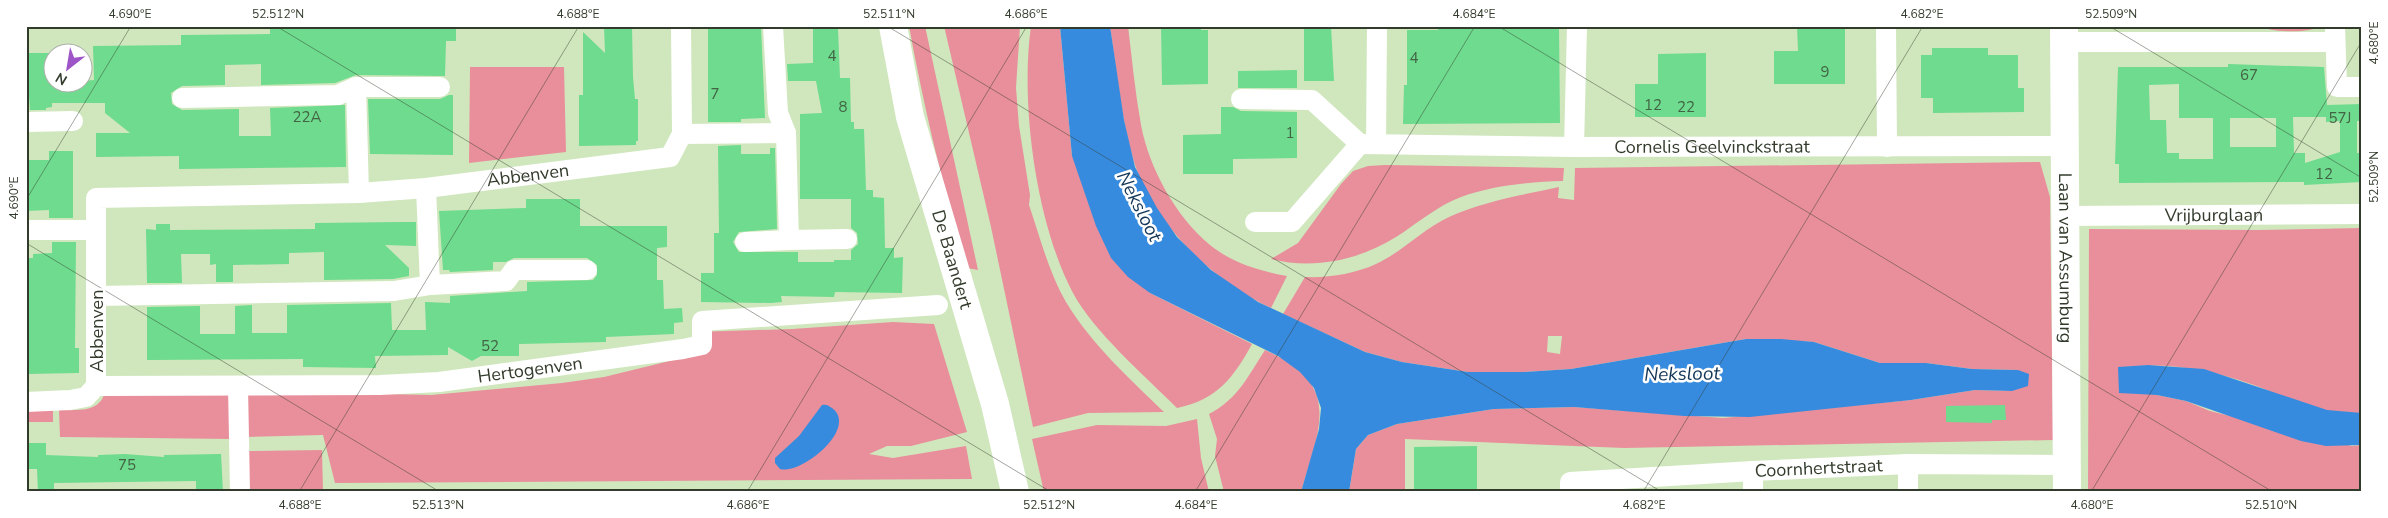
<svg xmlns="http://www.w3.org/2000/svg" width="2388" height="518" font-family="'Nunito Sans',sans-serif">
<rect width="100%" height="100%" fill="#d0e7bd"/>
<g fill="#e88f9b" fill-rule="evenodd">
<path d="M909 26H925L978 270 967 268C943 188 924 108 909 26Z"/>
<path d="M944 26H1020L1016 88 1019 126 1030 195 1029 205C1040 237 1049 273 1066 302 1092 345 1129 378 1164 412L1088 413 1033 427 991 227Z"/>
<path d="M1031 26H1060L1072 156 1150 293 1252 344C1234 377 1217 400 1177 408 1146 377 1093 331 1073 293 1036 223 1020 104 1031 26Z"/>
<path d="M1110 26H1128C1132 59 1135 92 1141 125 1149 168 1176 217 1210 245 1232 263 1260 271 1287 276L1271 308C1215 283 1155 225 1135 165 1121 121 1117 72 1110 26Z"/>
<path d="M2259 26H2319C2312 34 2268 32 2259 26Z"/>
<polygon points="470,67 564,67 566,152 469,163"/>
<path d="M2040 162 2050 197 2053 440 1624 448 1405 439V492H1349L1356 449 1368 435 1397 424 1494 409 1574 407 1723 418 1911 400 1975 390 2012 391 2018 370 1972 369 1926 363H1880L1814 342 1746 339 1571 369 1524 372H1468L1402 362 1365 352 1283 314 1305 277C1329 278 1354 274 1376 264 1402 252 1423 229 1449 217 1484 201 1522 195 1559 187L1558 198 1574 200 1575 168ZM1548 336H1562L1560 354 1547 352Z"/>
<path d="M1385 165 1564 168 1563 181C1530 182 1494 185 1461 197 1437 206 1418 223 1396 237 1359 260 1314 270 1271 259L1298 243 1341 184 1353 171 1368 166Z"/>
<path d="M2362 228V413C2324 418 2285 396 2251 384 2209 369 2162 361 2118 368L2157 395 2186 401 2210 411 2352 446 2362 445V492H2088L2089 229 2257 230Z"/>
<polygon points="893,322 934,324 967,432 911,446 887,446 869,454 893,458 966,446 972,479 335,483 323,435 245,437 245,391 431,395 562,383 604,377 690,356 695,332 792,329"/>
<path d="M1265 350C1343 385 1320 426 1301 492H1224L1215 456 1217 439 1209 414C1237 400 1249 375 1265 350Z"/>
<path d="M233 390 232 439 60 437 59 410C77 410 101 413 105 391Z"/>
<rect x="26" y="410" width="27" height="12"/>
<polygon points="1197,419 1201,458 1209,492 1044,492 1032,439 1097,425 1166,426"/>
<polygon points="322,450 323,492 248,492 248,451"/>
</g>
<g fill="#378bdf">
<polygon points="1060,26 1110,26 1124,120 1135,167 1157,208 1177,237 1211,270 1258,302 1365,352 1402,362 1468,372 1524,372 1571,369 1746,339 1781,339 1814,342 1880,363 1926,363 1972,369 2018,370 2029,374 2028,386 2012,391 1975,390 1911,400 1750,417 1684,416 1574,407 1494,409 1397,424 1368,435 1356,449 1349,492 1301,492 1319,429 1321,408 1314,388 1300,372 1278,356 1150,293 1128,277 1111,258 1096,226 1072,156"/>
<polygon points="2148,365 2204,369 2327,410 2362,413 2362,445 2326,446 2301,441 2186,401 2157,395 2119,393 2118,367"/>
<path d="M822 405C826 404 828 405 832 408 859 428 802 475 780 469L775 463V458L799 436Z"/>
</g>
<g fill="#6edb8e" fill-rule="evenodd">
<polygon points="270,26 456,26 456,41 446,41 445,76 356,75 335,83 261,85 261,64 225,65 225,85 182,86 171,93 172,104 182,110 239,109 239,136 271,136 270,108 345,105 346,167 179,169 179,156 96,157 96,133 130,133 105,113 105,103 52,103 52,107 46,108 46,110 30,110 26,53 52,53 52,82 82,82 82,81 94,80 93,46 181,45 181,35 270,34"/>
<polygon points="604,26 632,26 633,77 635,99 638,99 638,141 636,141 636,145 579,146 579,95 583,95 583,32 605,53"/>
<polygon points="708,26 761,26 765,118 741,119 741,122 708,122"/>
<polygon points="1161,26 1201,26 1201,30 1208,30 1208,84 1162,85"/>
<polygon points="1304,26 1331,26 1334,81 1304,81"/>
<polygon points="1438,26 1559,26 1560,123 1403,124 1404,85 1407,85 1407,30 1438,30"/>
<polygon points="1797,26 1845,26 1845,84 1774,84 1774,51 1798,51"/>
<polygon points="813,28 838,28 840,78 850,78 851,122 854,122 854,129 864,129 866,190 873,190 873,197 884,198 885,248 894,248 894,258 903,257 902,293 835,292 834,297 781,296 782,302 771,303 701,302 701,273 714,273 714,233 719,233 718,146 741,145 741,154 770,154 770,148 775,148 777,229 739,232 733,242 739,252 798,252 798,262 834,262 834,260 851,260 851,250 858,244 857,233 851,228 851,199 800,199 800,114 822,113 816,81 788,81 787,64 813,63"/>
<polygon points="1932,48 1988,48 1988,55 2018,55 2018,88 2024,88 2024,112 1933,113 1933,98 1921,98 1921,55 1932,55"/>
<polygon points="1706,53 1706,117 1635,117 1635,84 1658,84 1658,54"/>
<path d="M2228 64 2324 67 2327 105 2362 104V121H2357V153H2362V182L2304 185V182L2119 183V164H2115L2118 67H2228ZM2179 84V118H2213V159H2179V153H2167L2166 120H2150L2149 85ZM2293 117H2326V122L2340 121V152L2305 163V153H2294ZM2230 118H2276V147H2230Z"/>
<polygon points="1297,70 1297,88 1238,88 1238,71"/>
<polygon points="449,95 453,95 453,155 370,154 368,99 440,99"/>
<polygon points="1221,107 1233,107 1241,111 1297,112 1297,158 1233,159 1233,174 1183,174 1183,135 1221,134"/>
<polygon points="49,151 73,151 73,218 49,218 49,210 26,211 26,160 49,160"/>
<polygon points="526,199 580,199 580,226 667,226 667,247 657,248 657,280 663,280 664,309 682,308 683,322 674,323 674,334 606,337 606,342 519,344 519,356 481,356 472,361 448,347 448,355 375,356 376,368 303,367 303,359 147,360 147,307 200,306 200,334 235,334 235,306 252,305 252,333 287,333 287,305 391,303 392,330 426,330 425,302 450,303 450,296 527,291 527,282 593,280 597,275 597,265 587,258 514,258 506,262 493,262 493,270 450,272 449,270 443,270 439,211 526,208"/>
<polygon points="402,222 416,222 416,246 385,245 409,268 409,276 393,279 324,280 324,252 289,253 289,264 233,265 233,282 216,282 216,264 210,265 210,254 181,254 182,283 147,283 147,281 146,229 156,230 156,224 170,224 170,230 315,229 315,223"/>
<polygon points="52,242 76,242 75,348 79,348 79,373 26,374 26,258 33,258 33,254 52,253"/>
<polygon points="2005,405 2006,420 1992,420 1992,423 1946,422 1946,406"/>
<polygon points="26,443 46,443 46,455 98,457 98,455 125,454 164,457 164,455 221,454 223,492 196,492 196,481 54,483 54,492 38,492 37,469 26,469"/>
<polygon points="1477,446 1477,492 1414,492 1414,447"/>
</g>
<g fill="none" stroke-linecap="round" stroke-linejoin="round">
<g stroke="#fff" stroke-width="20">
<polyline points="1886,26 1887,147"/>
<polyline points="2335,26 2337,87 2362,87"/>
<polyline points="2064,42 2335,42"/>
<polyline points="356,87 359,193"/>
<polyline points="182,98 338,95 356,87 440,87"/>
<polyline points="1241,99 1312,100 1360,144 1292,222 1255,222"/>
<polyline points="26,122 73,121"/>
<polyline points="682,134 786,133"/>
<path id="s1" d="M1360 144 1574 147 2065 146"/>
<polyline points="1376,144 1377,26"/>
<polyline points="1574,147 1577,26"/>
<polyline points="426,188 430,285"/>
<path id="s2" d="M2065 216 2362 214"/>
<polyline points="26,230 96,230"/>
<polyline points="789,240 847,239"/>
<polyline points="745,242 789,240 786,133 778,113 773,26"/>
<polyline points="97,296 394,291 430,285 506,281 514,270 587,270"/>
<path id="s3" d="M96 386 380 385 439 382 683 349 702 345V321L938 305"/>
<polyline points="238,386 240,492"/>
<path id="s4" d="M26 402 70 400 86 397 96 386V198L359 193 426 188 670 157 682 134 681 26"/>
<polyline points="1908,464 1908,492"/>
<polyline points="1753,471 1753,492"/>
<path id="s5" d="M1570 492V482L1753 471 1908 464 2066 465"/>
</g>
<g stroke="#fff" stroke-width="28">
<path id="s6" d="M893 26 910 117 995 404 1015 492"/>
<path id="s7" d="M2064 26 2067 492"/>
</g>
</g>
<path fill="none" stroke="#333c2c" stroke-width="1" stroke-opacity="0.45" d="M276 26 1051 492M887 26 1662 492M1498 26 2273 492M2109 26 2362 178M26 200 131 26M26 243 440 492M299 492 579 26M747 492 1027 26M1195 492 1475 26M1643 492 1923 26M2091 492 2362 41"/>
<g text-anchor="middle" stroke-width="5" stroke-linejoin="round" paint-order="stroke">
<g font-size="15" fill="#426444">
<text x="832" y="61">4</text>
<text x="1414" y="63">4</text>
<text x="1825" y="77">9</text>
<text x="2249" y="80">67</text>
<text x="715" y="99">7</text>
<text x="1653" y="110">12</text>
<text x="843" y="112">8</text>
<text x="1686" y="112">22</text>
<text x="307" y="122">22A</text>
<text x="2340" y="123">57J</text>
<text x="1290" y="138">1</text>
<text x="2324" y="179">12</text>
<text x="490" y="351">52</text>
<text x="127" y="470">75</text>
</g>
<g font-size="18" fill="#333c2c" stroke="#fff">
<text dy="6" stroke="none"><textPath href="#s1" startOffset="352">Cornelis Geelvinckstraat</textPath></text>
<text dy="6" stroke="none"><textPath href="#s4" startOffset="696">Abbenven</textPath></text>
<text dy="6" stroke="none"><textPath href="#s2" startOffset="149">Vrijburglaan</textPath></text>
<text dy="6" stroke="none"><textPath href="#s6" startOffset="241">De Baandert</textPath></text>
<text dy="6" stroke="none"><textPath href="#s7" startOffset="232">Laan van Assumburg</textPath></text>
<text transform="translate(97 331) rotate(-90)" y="6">Abbenven</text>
<text dy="6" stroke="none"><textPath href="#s3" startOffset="435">Hertogenven</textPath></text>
<text dy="6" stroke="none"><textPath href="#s5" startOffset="259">Coornhertstraat</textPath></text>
</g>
<g font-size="19" font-style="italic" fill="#153758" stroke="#fff">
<text transform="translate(1140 206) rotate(63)" y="7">Neksloot</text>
<text transform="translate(1682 373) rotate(-1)" y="7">Neksloot</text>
</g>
</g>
<rect width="2388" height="518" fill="none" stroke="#ffffff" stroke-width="55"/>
<g transform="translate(68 68) rotate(211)"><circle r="24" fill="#ffffff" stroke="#adb1ab"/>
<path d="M0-4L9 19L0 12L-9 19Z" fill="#9e55c8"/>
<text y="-8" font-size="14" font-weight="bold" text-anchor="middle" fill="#333c2c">N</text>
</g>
<rect x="28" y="28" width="2332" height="462" fill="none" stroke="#333c2c" stroke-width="2"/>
<g font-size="12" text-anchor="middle" fill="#333c2c">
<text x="130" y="18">4.690°E</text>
<text x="278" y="18">52.512°N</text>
<text x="578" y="18">4.688°E</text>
<text x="889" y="18">52.511°N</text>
<text x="1026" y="18">4.686°E</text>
<text x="1474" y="18">4.684°E</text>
<text x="1922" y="18">4.682°E</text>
<text x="2111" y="18">52.509°N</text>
<text transform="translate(2374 43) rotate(-90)" y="4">4.680°E</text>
<text transform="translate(2374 177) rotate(-90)" y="4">52.509°N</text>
<text transform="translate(14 198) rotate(-90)" y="4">4.690°E</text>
<text x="300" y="509">4.688°E</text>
<text x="438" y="509">52.513°N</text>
<text x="748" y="509">4.686°E</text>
<text x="1049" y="509">52.512°N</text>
<text x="1196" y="509">4.684°E</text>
<text x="1644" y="509">4.682°E</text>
<text x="2092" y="509">4.680°E</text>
<text x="2271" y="509">52.510°N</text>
</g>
</svg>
